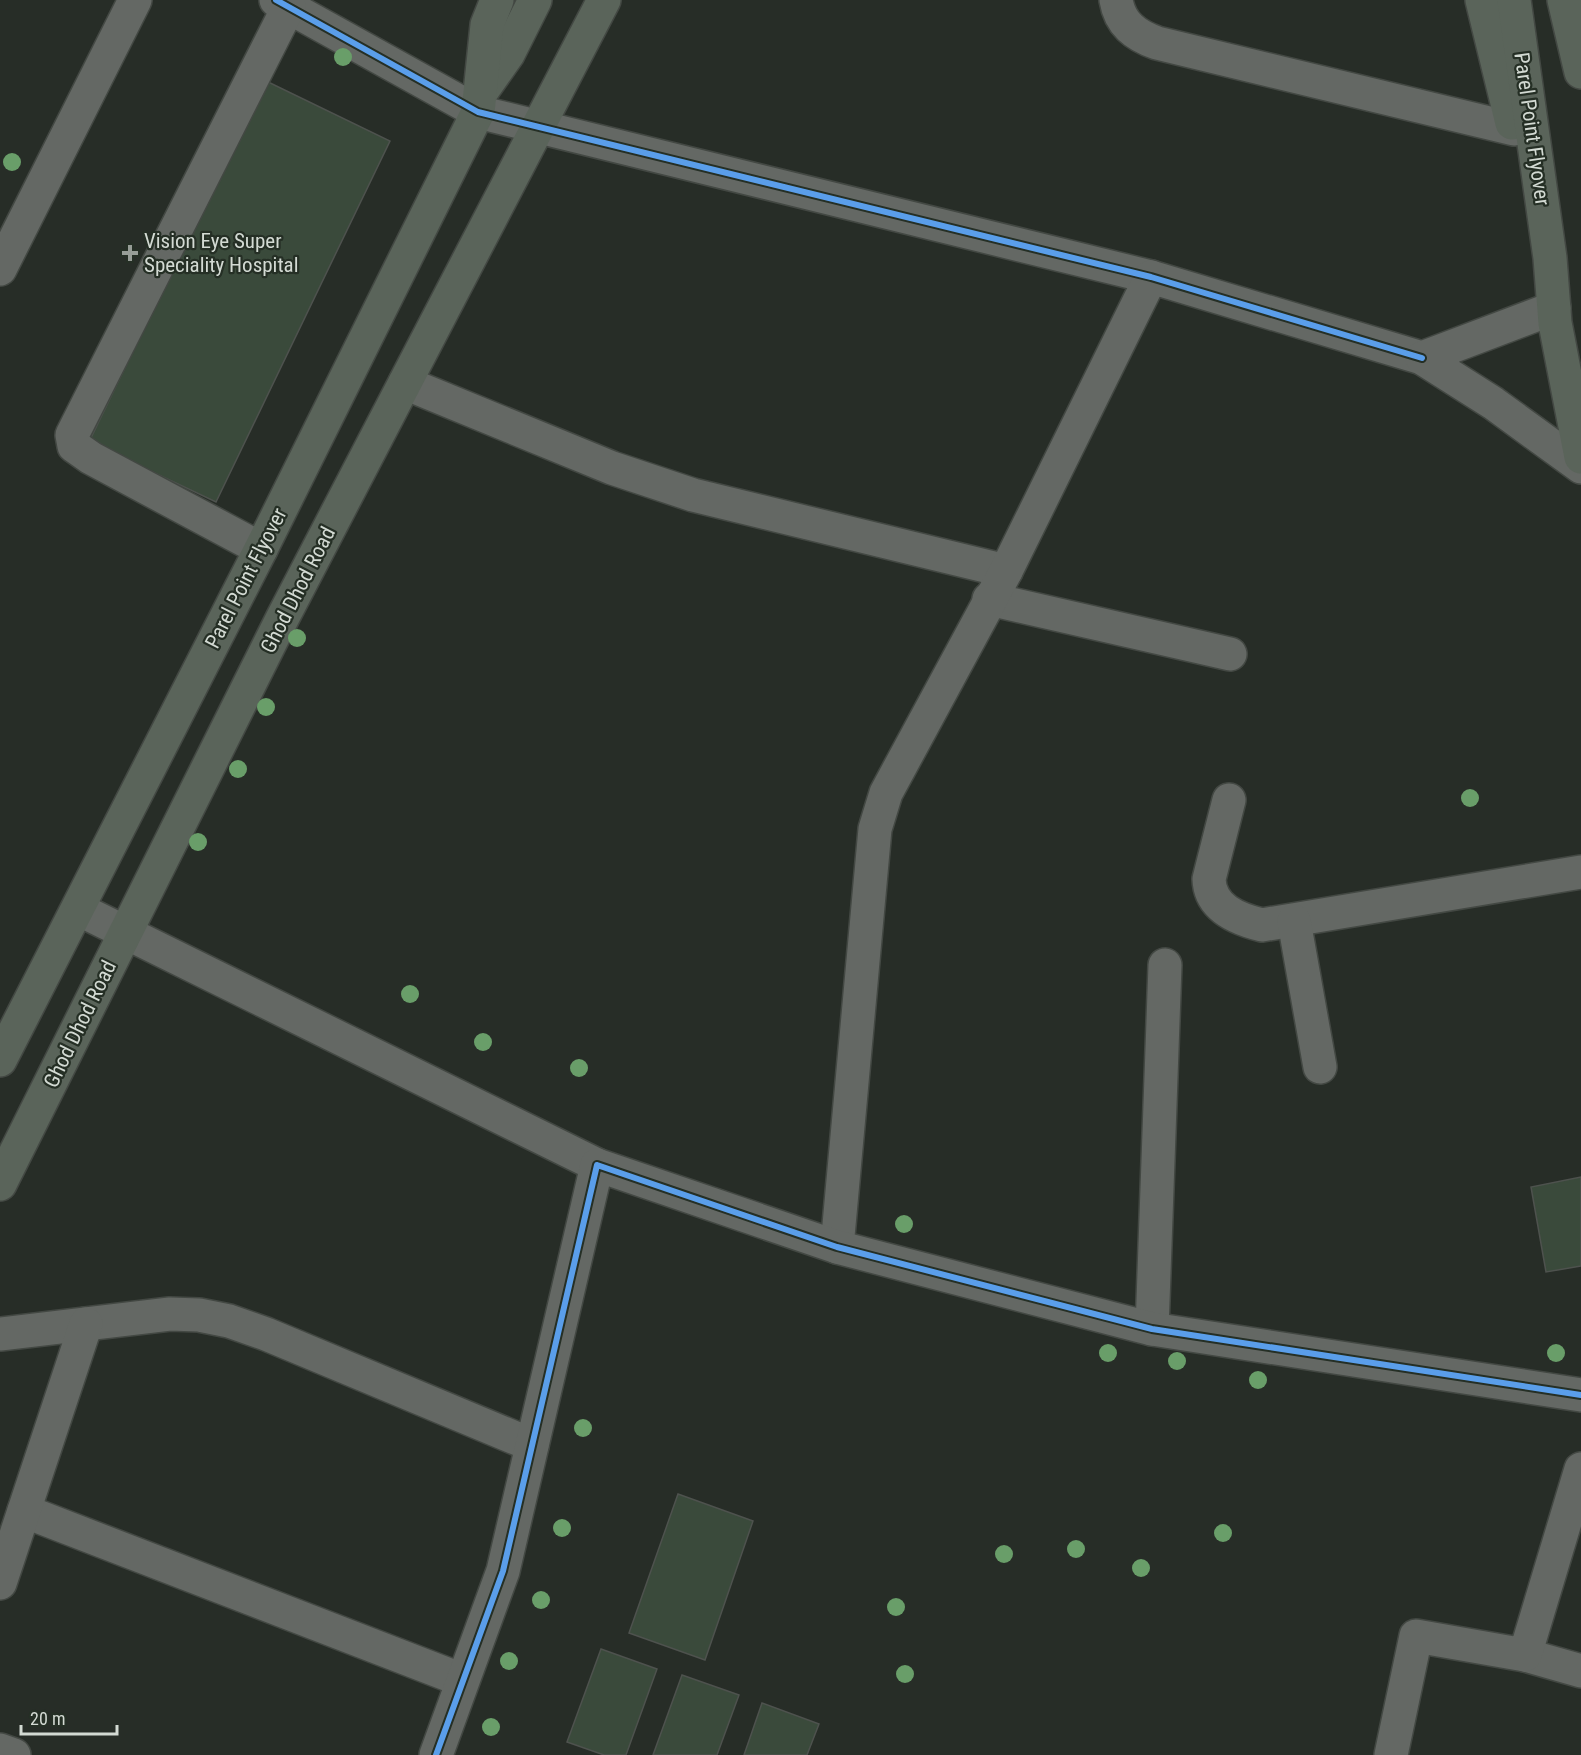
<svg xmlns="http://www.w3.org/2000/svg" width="1581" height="1755" font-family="'Roboto Condensed',sans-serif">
<rect width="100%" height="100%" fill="#272d27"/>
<g fill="#3a4a3b" stroke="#4e524e" stroke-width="1.5">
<polygon points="264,80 390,141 216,502 89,442"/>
<polygon points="1581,1177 1581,1266 1546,1272 1531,1187"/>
<polygon points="678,1494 753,1521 705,1660 629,1633"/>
<polygon points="601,1649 657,1669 626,1755 604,1755 567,1742"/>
<polygon points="682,1675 739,1695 717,1755 653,1755"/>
<polygon points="762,1703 819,1724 807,1755 744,1755"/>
</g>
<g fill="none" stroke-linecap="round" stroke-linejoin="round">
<g stroke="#434843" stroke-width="36">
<g id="minor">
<polyline points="276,0 478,112 1151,277 1422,358"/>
<path d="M1116 0C1120 24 1135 35 1157 43L1514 129"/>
<polyline points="0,269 135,0"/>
<polyline points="1554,308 1422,358 1493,403 1581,467"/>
<polyline points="405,383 612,468 693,495 1006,571"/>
<polyline points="261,549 91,458 74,446 72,435 289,6"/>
<polyline points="989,599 1230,654"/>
<path d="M1229 800 1209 879C1210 908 1237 919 1262 925L1581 872"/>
<polyline points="78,909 597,1165"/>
<polyline points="1294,921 1320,1067"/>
<polyline points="837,1247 875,829 886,793 1006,571 1151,277"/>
<polyline points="1152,1329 1165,965"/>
<polyline points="0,1334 170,1314 199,1315 229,1321 266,1334 532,1445"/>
<polyline points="24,1511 462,1680"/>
<polyline points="0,1583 86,1324"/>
<polyline points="1525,1655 1581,1671"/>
<polyline points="0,1750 14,1755"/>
<polyline points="436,1755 503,1571 597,1165 837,1247 1152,1329 1581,1395"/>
<polyline points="1391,1755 1416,1636 1525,1655 1581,1469"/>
</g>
</g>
<g stroke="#434843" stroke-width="36">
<g id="major">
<polyline points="1482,0 1512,123"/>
<polyline points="1514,0 1550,258 1555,323 1581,457"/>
<polyline points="1564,0 1581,72"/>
<polyline points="482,91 508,54 535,0"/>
<polyline points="0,1060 261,549 478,112 487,25 497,0"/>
<polyline points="0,1184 283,617 604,0"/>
</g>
</g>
<use href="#minor" stroke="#646864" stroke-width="33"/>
<use href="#major" stroke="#5a645a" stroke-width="33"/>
<g stroke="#252f25" stroke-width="10">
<g id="cycleway">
<polyline points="276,0 478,112 1151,277 1422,358"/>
<polyline points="436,1755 503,1571 597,1165 837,1247 1152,1329 1581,1395"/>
</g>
</g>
<use href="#cycleway" stroke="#5a9eea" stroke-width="6"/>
</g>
<g fill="#699e69">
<circle cx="343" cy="57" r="9"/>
<circle cx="12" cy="162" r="9"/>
<circle cx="297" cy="638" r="9"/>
<circle cx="266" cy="707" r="9"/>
<circle cx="238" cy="769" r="9"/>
<circle cx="1470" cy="798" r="9"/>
<circle cx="198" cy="842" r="9"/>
<circle cx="410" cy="994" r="9"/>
<circle cx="483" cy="1042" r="9"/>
<circle cx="579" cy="1068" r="9"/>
<circle cx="904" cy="1224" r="9"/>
<circle cx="1108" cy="1353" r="9"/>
<circle cx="1556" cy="1353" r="9"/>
<circle cx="1177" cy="1361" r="9"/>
<circle cx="1258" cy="1380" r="9"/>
<circle cx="583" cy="1428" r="9"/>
<circle cx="562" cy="1528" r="9"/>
<circle cx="1223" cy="1533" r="9"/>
<circle cx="1076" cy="1549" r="9"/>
<circle cx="1004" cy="1554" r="9"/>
<circle cx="1141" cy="1568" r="9"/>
<circle cx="541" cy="1600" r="9"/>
<circle cx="896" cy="1607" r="9"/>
<circle cx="509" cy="1661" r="9"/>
<circle cx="905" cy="1674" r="9"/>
<circle cx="491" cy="1727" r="9"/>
</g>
<path fill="#979d97" stroke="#252f25" stroke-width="2" d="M127 244h6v6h6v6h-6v6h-6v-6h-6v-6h6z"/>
<g text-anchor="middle" stroke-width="4.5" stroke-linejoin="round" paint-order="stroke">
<g font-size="21" fill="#d3dad3" stroke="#252f25">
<text transform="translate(1532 129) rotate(82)" y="7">Parel Point Flyover</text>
<text transform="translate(246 578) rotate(-63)" y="7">Parel Point Flyover</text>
<text transform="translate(298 590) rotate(-63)" y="7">Ghod Dhod Road</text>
<text transform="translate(80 1024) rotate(-64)" y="7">Ghod Dhod Road</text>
</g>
<g font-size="21" fill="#d3dad3" stroke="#252f25" text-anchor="start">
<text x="144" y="248">Vision Eye Super<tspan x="144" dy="24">Speciality Hospital</tspan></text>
</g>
</g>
<path d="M21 1725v9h96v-9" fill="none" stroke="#d3dad3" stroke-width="3"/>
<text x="30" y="1725" font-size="18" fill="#d3dad3" stroke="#252f25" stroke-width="4.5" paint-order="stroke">20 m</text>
</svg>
